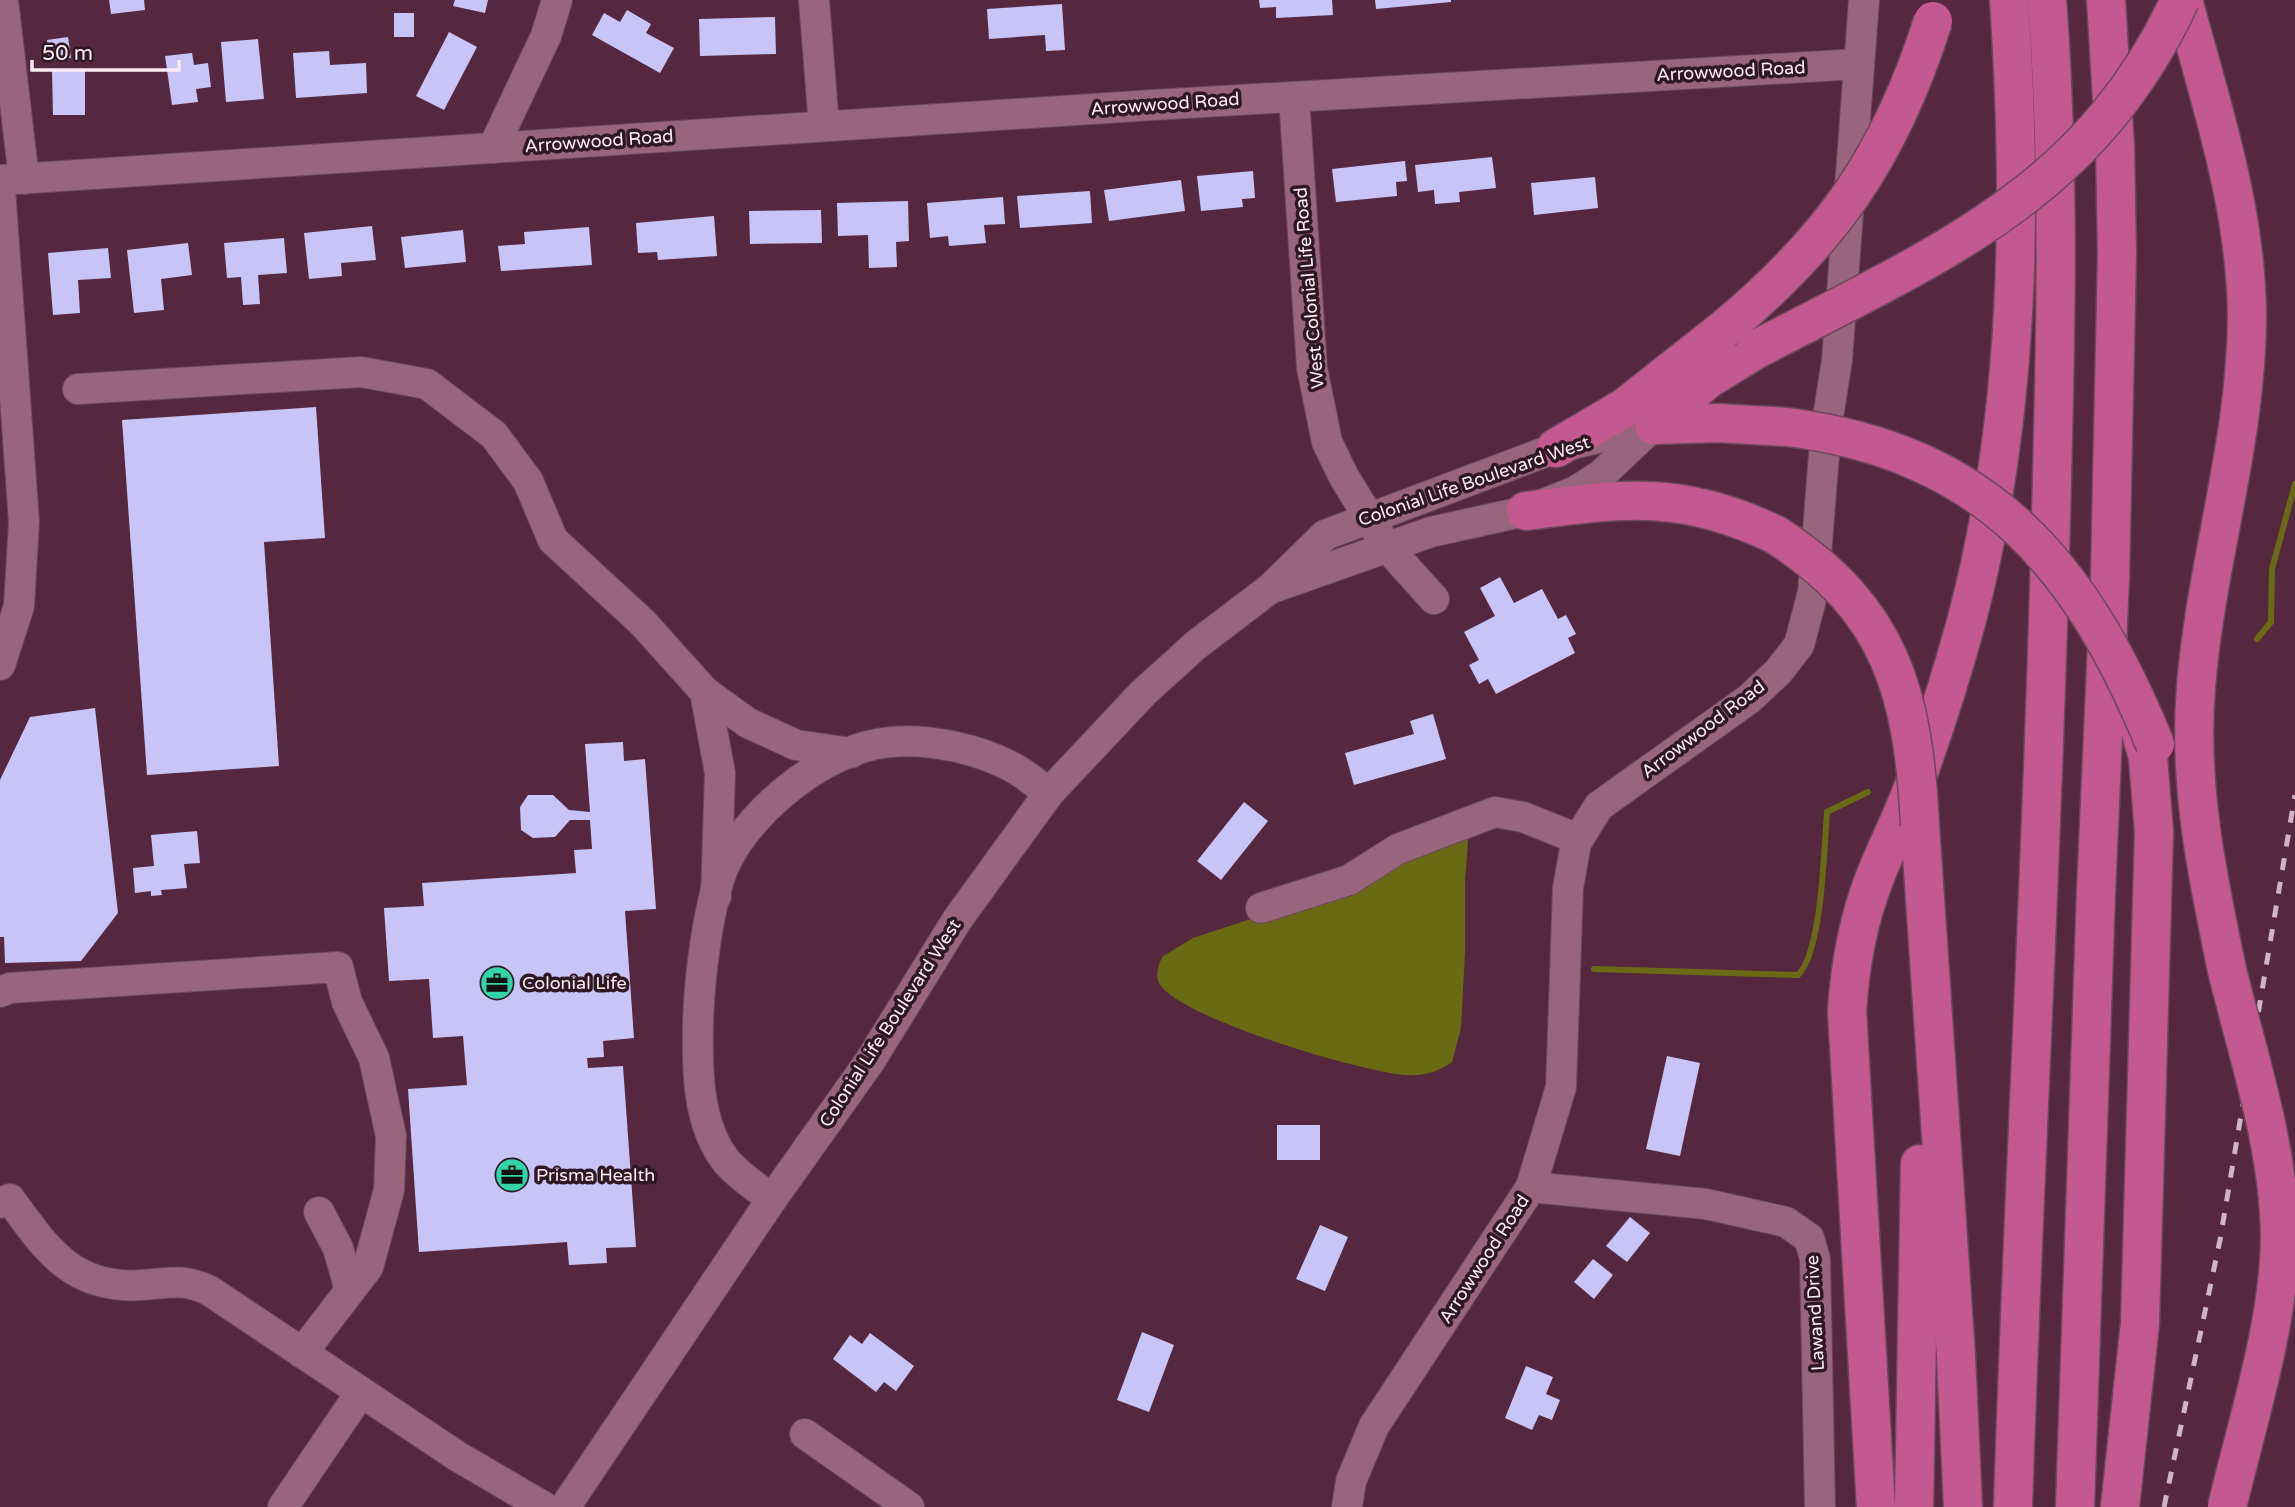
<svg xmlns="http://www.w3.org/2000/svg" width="2295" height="1507" font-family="'Varela Round',sans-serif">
<rect width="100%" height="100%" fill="#55283f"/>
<path fill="#6a6a14" d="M1464 833 1468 840 1465 882V952L1461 1028 1452 1062C1438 1072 1425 1076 1407 1075 1365 1073 1178 1018 1159 983 1155 975 1159 964 1162 957L1193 938 1272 912Z"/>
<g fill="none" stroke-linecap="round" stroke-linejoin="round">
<g stroke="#6a6a14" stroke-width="6">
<polyline points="2257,639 2271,622 2272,569 2295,484"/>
<path d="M1594 969 1798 975C1822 952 1824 849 1827 812L1868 792"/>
</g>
</g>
<g fill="#c9c4f8">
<polygon points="109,0 144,0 145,10 111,14"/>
<polygon points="455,0 488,0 485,13 453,6"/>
<polygon points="1259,0 1332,0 1333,15 1276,18 1276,7 1260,8"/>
<polygon points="1375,0 1451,0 1451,2 1376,9"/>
<polygon points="1062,4 1065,50 1046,51 1045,35 989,39 987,9"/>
<polygon points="627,10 651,24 646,33 674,48 660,73 592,35 604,13 620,22"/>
<rect x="394" y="13" width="20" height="24"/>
<polygon points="775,17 776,54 700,56 699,19"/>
<polygon points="449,32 477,47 444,110 416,96"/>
<polygon points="68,37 71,58 49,60 47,40"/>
<polygon points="258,39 264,99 226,102 221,42"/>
<polygon points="329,51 330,65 366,63 367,93 296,98 293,53"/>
<polygon points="192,53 194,65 208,63 211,87 196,89 198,102 172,105 165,56"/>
<polygon points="52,71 85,71 85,115 53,115"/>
<polygon points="1492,157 1496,188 1459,192 1460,202 1435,204 1434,190 1418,192 1415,165"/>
<polygon points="1405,161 1407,181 1396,182 1397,196 1336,202 1332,169"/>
<polygon points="1253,171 1255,198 1242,199 1243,207 1201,211 1197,176"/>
<polygon points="1595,177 1598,208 1534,215 1531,183"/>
<polygon points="1181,180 1185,211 1109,221 1104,190"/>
<polygon points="1090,191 1092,223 1020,228 1017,196"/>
<polygon points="1003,197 1005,224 984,225 986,243 949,246 948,236 930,238 927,203"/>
<polygon points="908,201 909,241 896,242 897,267 869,268 868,235 838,236 837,203"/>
<polygon points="821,210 822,243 750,244 749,211"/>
<polygon points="714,216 717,256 658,260 657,252 638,253 636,223"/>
<polygon points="372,226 376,260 341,263 342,276 309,279 304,233"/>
<polygon points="589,227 592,265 501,271 498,246 525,244 524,232"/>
<polygon points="463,230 466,262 405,268 401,237"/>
<polygon points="284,238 287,273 258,275 260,304 243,305 241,277 227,278 224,243"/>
<polygon points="188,243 192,275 161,279 164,310 134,313 127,250"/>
<polygon points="108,248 111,278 78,280 80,313 53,315 48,253"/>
<polygon points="316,407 325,538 264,542 279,766 147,775 122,420"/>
<polygon points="1500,577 1514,603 1542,589 1558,619 1566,615 1576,634 1568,638 1575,653 1496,694 1488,679 1479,684 1469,665 1479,660 1464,632 1495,616 1480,588"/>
<polygon points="95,708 118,913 81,961 5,963 4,937 0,937 0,780 30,717"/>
<polygon points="1433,714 1446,759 1354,785 1345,753 1414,734 1410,721"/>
<polygon points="623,742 624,761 645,759 656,909 625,911 634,1038 603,1041 604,1057 587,1058 588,1068 623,1066 636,1247 606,1248 607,1263 569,1265 567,1242 419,1252 408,1089 467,1085 463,1036 433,1038 429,979 389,981 384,908 424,906 422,883 576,873 574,850 592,849 590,820 570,820 555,837 533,838 521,830 520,807 528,795 553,795 569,810 590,812 585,744"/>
<polygon points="1244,802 1268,821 1221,880 1197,861"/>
<polygon points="197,831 200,863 184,864 187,888 161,890 162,895 151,896 151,891 135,893 133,868 154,866 151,835"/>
<polygon points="1667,1056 1700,1063 1680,1156 1646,1149"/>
<rect x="1277" y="1125" width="43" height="35"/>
<polygon points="1630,1217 1650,1233 1627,1262 1606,1246"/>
<polygon points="1320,1225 1348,1237 1325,1291 1296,1279"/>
<polygon points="1593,1259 1613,1275 1594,1299 1574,1282"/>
<polygon points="1142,1332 1174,1345 1149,1412 1117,1400"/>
<polygon points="870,1333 914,1366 896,1391 884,1382 876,1392 833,1359 850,1335 862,1344"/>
<polygon points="1526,1366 1553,1377 1546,1394 1560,1400 1552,1420 1539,1415 1532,1430 1505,1418"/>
</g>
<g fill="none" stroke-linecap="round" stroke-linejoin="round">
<g stroke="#6b485b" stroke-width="32">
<g id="minor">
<polyline points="3,0 24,179"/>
<polyline points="814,0 824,126"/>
<polyline points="1294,97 1312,368 1327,442 1344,477 1387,547 1434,599"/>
<polyline points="493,148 546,36 557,0"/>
<polyline points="0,180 1153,105 1858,64"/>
<polyline points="0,189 24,522 19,606 0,665"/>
<polyline points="78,389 361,372 427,384 494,435 528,481 553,540 643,623 705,692 720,773 716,896"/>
<polyline points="1275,587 1431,532 1526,511 1576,491 1601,475 1654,425"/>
<polyline points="705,692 748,723 796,745 851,753"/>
<polyline points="1261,908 1349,880 1398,849 1495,812 1523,817 1578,839"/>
<polyline points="0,992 10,988 338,967 347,1002 374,1058 391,1136 389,1190 368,1267 302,1353"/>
<polyline points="1531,1187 1706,1204 1786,1222 1809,1238 1815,1259 1820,1507"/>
<path d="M772 1199C757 1188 739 1176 727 1162 697 1125 697 1068 698 1024 699 983 708 899 726 862 753 807 828 747 891 742 928 738 978 749 1010 766 1024 773 1037 784 1049 793"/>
<path d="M0 1203 10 1199C46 1249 73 1290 142 1285 170 1283 184 1278 210 1291L457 1456 544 1507"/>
<polyline points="319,1212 338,1248 350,1290"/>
<polyline points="805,1434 909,1507"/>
<polyline points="283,1507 361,1392"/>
<polyline points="565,1507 772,1199 870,1061 957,920 1049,793 1143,693 1196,645 1271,588 1325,535 1556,448 1654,425"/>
<polyline points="1347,1507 1351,1481 1374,1426 1531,1187 1561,1087 1568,888 1576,843 1599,806 1749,699 1778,672 1799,645 1813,592 1826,430 1837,360 1864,0"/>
</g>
</g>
<g stroke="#6b485b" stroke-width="41">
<g id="highway">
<path d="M2183 0C2211 104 2246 207 2247 315 2247 441 2206 562 2196 687 2188 784 2207 875 2227 970"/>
<polyline points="1654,425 1718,423 1787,427"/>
<polyline points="1654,425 1708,379 1755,350"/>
<polyline points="1556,448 1624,408 1723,330"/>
<path d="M1526 511C1625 498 1683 490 1776 535"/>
<polyline points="1920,825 1956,1356 1963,1507"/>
<path d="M1876 1507 1847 1011C1850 965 1858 920 1875 877 1887 846 1903 816 1914 785 1934 731 1952 674 1967 619 2020 417 2023 207 2009 0"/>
<polyline points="1914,1507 1920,1164"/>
<path d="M2013 1507C2023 1189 2042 871 2050 553 2055 368 2061 184 2047 0"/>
<polyline points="2075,1507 2096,892 2110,578 2117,253 2115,147 2106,0"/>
<polyline points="2120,1507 2140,1323 2154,832 2148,758 2135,711"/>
</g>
</g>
<use href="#minor" stroke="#98657d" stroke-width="30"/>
<use href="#highway" stroke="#c45891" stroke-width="38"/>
<polyline stroke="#ceb5c1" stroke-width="5" stroke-dasharray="12 12" stroke-linecap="butt" points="2164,1507 2220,1240 2295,795"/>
<g stroke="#6b485b" stroke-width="41" stroke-linecap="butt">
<g id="highway-bridge">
<path d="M1723 330C1832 240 1890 156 1933 21"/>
<path d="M1755 350C1933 257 2090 195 2180 0"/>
<path d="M1787 427C1988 452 2082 566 2155 744"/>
<path d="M1776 535C1892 610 1913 693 1920 825"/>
<path d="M2227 970C2248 1056 2279 1146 2280 1236 2280 1321 2247 1423 2227 1507"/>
</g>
</g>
<use href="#highway-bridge" stroke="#c45891" stroke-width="38"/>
</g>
<defs>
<g id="office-disc" transform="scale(1.75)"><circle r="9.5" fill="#33d4a8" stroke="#2e1923"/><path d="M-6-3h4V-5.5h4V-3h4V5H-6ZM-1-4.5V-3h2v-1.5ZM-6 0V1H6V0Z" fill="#111"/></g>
</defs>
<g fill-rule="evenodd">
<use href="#office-disc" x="497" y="983"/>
<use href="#office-disc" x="512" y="1175"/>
</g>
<g text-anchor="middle" stroke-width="7" stroke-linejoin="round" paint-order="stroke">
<g font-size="18" fill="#fdebf3" stroke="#2e1923">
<text transform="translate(1731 71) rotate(-3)" y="6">Arrowwood Road</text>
<text transform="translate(1165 104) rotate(-4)" y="6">Arrowwood Road</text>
<text transform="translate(599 141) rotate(-4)" y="6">Arrowwood Road</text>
<text transform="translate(1309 288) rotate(-95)" y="6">West Colonial Life Road</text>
<text transform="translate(1474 481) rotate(-19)" y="6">Colonial Life Boulevard West</text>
<text transform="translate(1703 729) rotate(-37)" y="6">Arrowwood Road</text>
<text transform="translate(890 1023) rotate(-57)" y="6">Colonial Life Boulevard West</text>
<text transform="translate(1484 1259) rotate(-57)" y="6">Arrowwood Road</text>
<text transform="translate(1815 1313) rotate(-93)" y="6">Lawand Drive</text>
</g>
<g font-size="18" fill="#fdebf3" stroke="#2e1923" text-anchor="start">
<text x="522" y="989">Colonial Life</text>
<text x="536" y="1181">Prisma Health</text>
</g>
</g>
<path d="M32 60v10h147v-10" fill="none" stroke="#fdebf3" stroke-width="3.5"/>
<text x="42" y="60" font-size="21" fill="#fdebf3" stroke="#2e1923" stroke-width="5" paint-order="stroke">50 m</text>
</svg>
